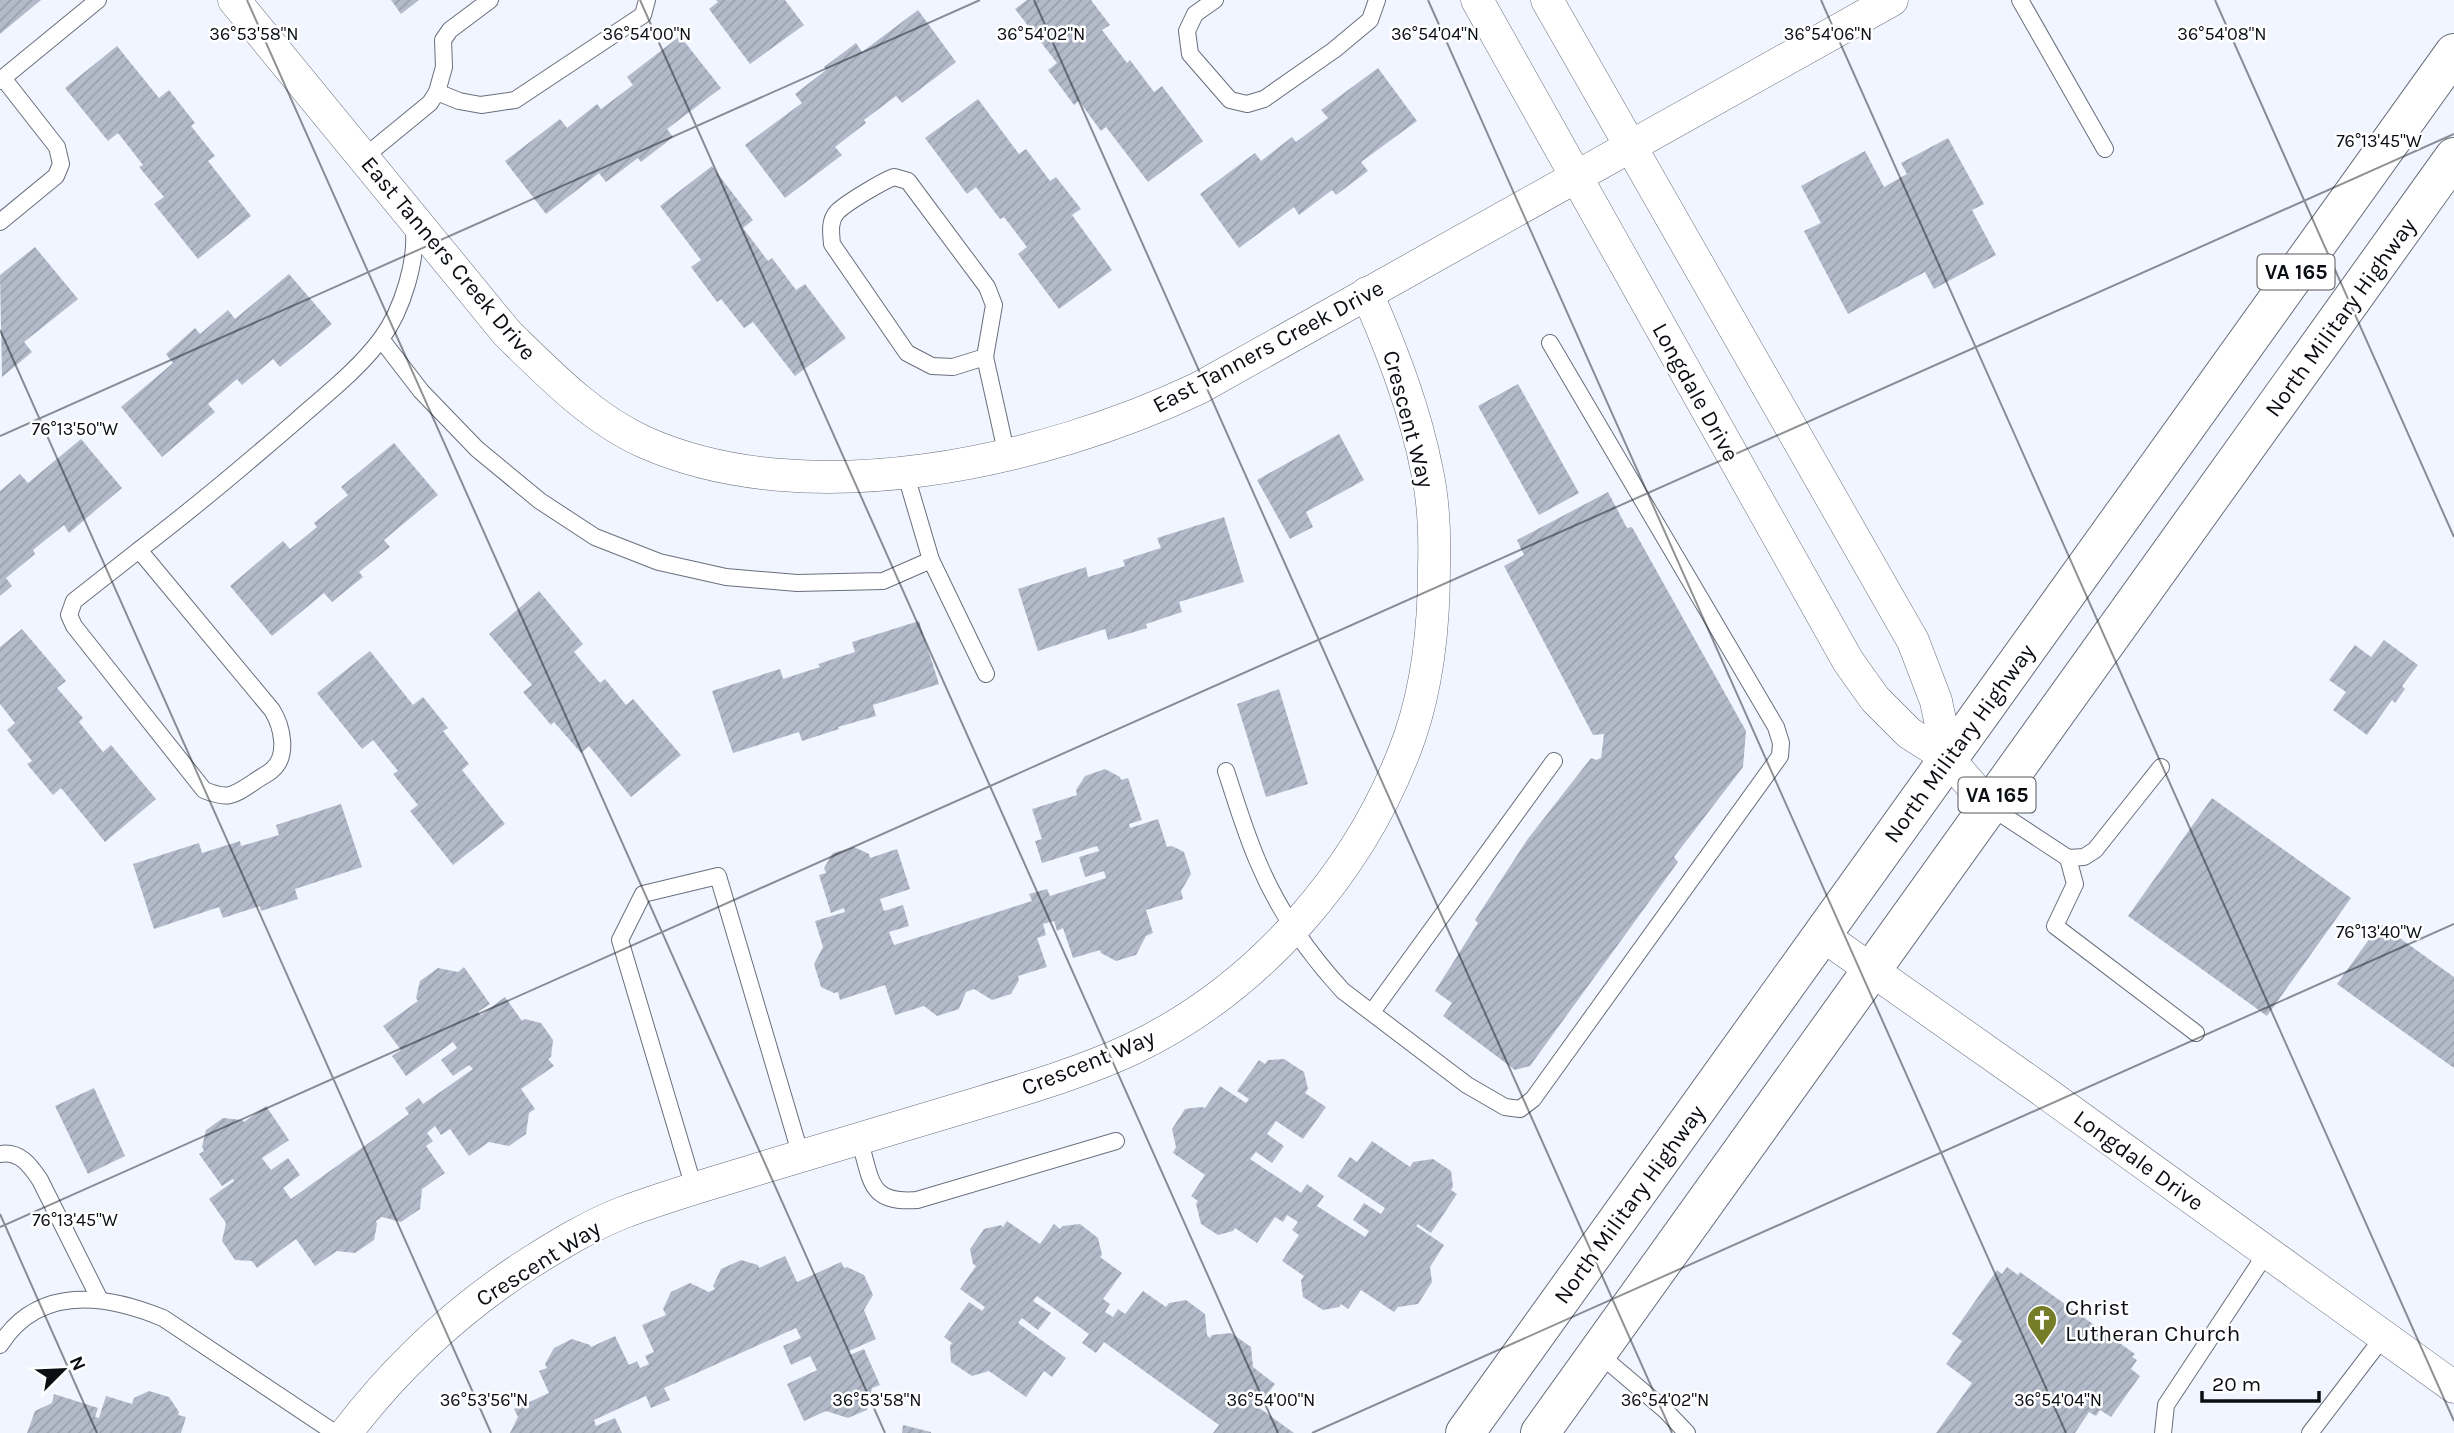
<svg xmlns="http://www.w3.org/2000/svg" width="2454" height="1433" font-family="Karla,sans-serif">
<defs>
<pattern id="building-hatch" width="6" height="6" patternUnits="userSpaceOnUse" patternTransform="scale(1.75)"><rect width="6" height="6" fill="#b3bbca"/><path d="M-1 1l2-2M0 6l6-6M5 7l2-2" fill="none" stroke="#99a0ac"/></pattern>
</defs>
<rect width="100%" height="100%" fill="#f1f5ff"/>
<g fill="url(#building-hatch)">
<polygon points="0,0 41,0 0,34"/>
<polygon points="391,0 419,0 401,14"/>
<polygon points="716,0 785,0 804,25 750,64 709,9 718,2"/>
<polygon points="1027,0 1091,0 1110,25 1102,30 1127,63 1130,60 1154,92 1162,86 1203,141 1148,182 1106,127 1101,131 1079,101 1074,105 1048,70 1057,63 1015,9"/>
<polygon points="918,10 956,62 902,103 896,96 864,120 866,123 835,147 842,155 785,198 745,145 802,103 795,94 826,70 824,67 856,43 862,52"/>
<polygon points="680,36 721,88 667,129 673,137 641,162 638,158 606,182 599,173 546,214 505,161 560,119 567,128 597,104 601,109 633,85 627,77"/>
<polygon points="117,46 159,98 169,90 195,123 191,126 215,156 208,161 251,216 198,259 154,204 164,197 139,167 143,165 118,133 108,141 65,88"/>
<polygon points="1378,68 1417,121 1361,162 1368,171 1336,195 1332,190 1299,215 1294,207 1239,248 1200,194 1255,153 1261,161 1292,137 1296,142 1328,118 1321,110"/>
<polygon points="978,99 1019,154 1026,149 1050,181 1056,177 1081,209 1072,215 1112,270 1059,309 1018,254 1027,247 1004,217 1000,219 976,187 967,194 925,138"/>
<polygon points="1948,138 1984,204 1972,210 1996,255 1934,289 1925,272 1848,314 1804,231 1821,223 1801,186 1865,151 1884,187 1907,174 1901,163"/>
<polygon points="712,166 753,220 743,228 768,261 772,258 796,290 805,284 846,338 795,376 753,322 744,328 721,299 717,302 691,267 701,260 660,206"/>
<polygon points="35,247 78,299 24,342 32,352 2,377 0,275"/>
<polygon points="289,274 332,324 280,367 273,359 242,385 237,379 208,404 215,412 162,457 121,407 173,363 166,354 195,328 200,334 228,310 235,319"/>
<polygon points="1518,384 1579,493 1539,515 1478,406"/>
<polygon points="1339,434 1364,480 1306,512 1313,527 1290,539 1257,480"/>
<polygon points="81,439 122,488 69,533 64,525 33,550 35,554 6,578 12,586 0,596 0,491 20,474 28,483"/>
<polygon points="394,443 438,495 384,540 390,547 359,572 363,577 332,602 324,593 272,636 230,586 283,541 290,549 317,527 314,523 348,495 341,487"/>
<polygon points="1608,492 1627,528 1632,527 1746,731 1743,767 1674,857 1678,862 1530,1066 1515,1070 1443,1016 1452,1003 1435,991 1478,923 1475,920 1527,840 1591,758 1596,760 1601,758 1604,734 1593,735 1504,566 1524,555 1517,540"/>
<polygon points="1224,517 1244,582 1179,602 1182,612 1146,624 1147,628 1108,640 1105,629 1038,651 1018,589 1086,567 1088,577 1125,566 1123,560 1161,548 1157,538"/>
<polygon points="539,591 583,644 574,652 600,683 605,679 626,705 633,699 681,755 631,797 589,746 581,753 554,722 551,725 523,692 532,685 489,634"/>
<polygon points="919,621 939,684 873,705 876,716 838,727 839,729 802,741 799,732 733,753 712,691 780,669 783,679 820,667 818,664 855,652 852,642"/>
<polygon points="22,629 66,681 57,688 83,718 79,722 103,752 111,745 156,799 105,842 61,788 53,795 27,764 32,761 7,730 15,723 0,704 0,647"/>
<polygon points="2384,640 2418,665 2402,686 2405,689 2395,703 2392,700 2367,735 2333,710 2346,692 2329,680 2355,645 2371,657"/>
<polygon points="370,651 413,705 423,697 448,728 443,731 469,764 462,770 505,824 453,865 410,811 418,805 393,774 398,771 373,740 362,749 317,693"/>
<polygon points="1279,689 1308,784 1266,797 1237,704"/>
<polygon points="1105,769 1120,777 1121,780 1128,778 1142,820 1129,824 1130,828 1158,819 1167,847 1172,846 1184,852 1191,874 1181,891 1183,899 1146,910 1153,933 1146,936 1136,955 1116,961 1101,953 1100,950 1073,958 1063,928 1057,931 1054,921 1043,924 1046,935 1037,938 1047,967 1018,976 1019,980 1011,994 992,1000 974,989 966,992 959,1009 937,1016 924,1006 895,1015 885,985 840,1000 838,992 834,993 821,987 814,964 823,947 815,921 845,912 844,908 831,913 819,875 826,873 824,868 833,853 854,847 869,854 870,858 897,849 910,889 880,899 884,911 903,905 909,926 889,932 894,945 1032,901 1029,894 1047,889 1050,896 1106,878 1104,871 1085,877 1079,857 1099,851 1097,846 1042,863 1035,841 1042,839 1032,809 1077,795 1076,790 1085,776"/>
<polygon points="2212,798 2351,898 2267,1016 2128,916"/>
<polygon points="341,804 362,867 295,889 298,899 261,911 260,906 223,918 219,907 154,929 133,864 199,843 202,853 240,841 241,846 279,835 276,825"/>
<polygon points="2380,924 2454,977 2454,1068 2337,984"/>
<polygon points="464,967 490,1004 478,1012 481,1015 505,997 522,1021 525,1019 541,1023 553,1040 551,1057 548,1059 554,1066 521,1089 535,1109 529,1113 526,1134 509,1146 489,1142 469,1156 450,1129 441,1135 435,1126 427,1133 433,1141 426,1146 445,1173 422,1189 420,1209 401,1222 382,1217 376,1221 377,1224 374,1240 355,1253 337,1251 315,1266 296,1239 257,1268 252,1261 235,1260 222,1241 226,1223 209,1199 234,1181 233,1179 222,1186 199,1154 204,1151 202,1147 206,1130 223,1118 242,1120 244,1122 266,1106 289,1140 262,1158 271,1170 288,1158 300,1175 283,1188 291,1199 409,1114 405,1108 419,1098 423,1104 473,1069 469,1065 453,1076 441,1060 457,1048 453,1042 406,1076 392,1056 401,1050 383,1026 418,1001 416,998 420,981 438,968 458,972"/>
<polygon points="1284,1059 1304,1072 1308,1089 1305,1093 1326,1107 1303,1139 1276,1121 1267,1134 1284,1146 1272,1163 1256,1152 1250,1159 1301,1193 1307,1184 1324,1196 1317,1206 1365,1237 1369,1231 1353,1220 1364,1203 1381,1214 1385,1208 1337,1176 1350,1157 1357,1162 1372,1141 1410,1167 1413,1162 1433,1159 1451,1171 1453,1187 1451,1190 1457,1194 1431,1233 1418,1224 1416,1226 1444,1245 1430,1267 1432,1282 1418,1304 1398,1307 1394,1312 1361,1290 1348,1309 1341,1304 1339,1307 1323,1310 1303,1297 1301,1280 1304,1276 1282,1261 1299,1235 1292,1230 1298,1222 1287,1215 1283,1222 1275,1217 1257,1243 1235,1228 1233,1231 1218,1235 1201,1224 1196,1204 1198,1201 1191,1196 1205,1175 1173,1153 1176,1147 1172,1129 1185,1109 1201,1107 1205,1108 1220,1086 1246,1103 1249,1099 1237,1091 1259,1060 1265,1064 1268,1060"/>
<polygon points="94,1088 125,1156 88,1174 55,1106"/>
<polygon points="1007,1221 1040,1244 1054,1224 1060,1229 1063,1226 1080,1224 1098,1238 1102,1255 1100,1257 1122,1273 1103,1299 1110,1304 1105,1312 1113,1317 1118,1309 1125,1314 1143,1291 1166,1307 1169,1303 1186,1300 1205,1314 1207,1335 1210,1338 1212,1335 1231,1333 1251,1347 1253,1367 1275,1384 1258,1407 1294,1433 1213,1433 1219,1425 1104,1342 1096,1353 1082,1343 1089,1334 1037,1296 1033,1301 1051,1313 1038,1330 1022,1318 1018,1323 1066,1358 1052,1377 1044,1371 1026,1397 989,1371 972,1376 951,1362 950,1346 952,1343 944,1337 969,1302 982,1311 985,1307 960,1289 976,1266 973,1264 970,1249 984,1229 1001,1225 1003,1227"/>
<polygon points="785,1256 797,1282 841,1262 844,1268 847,1267 864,1275 873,1295 864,1310 876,1339 849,1351 850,1355 864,1349 880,1385 872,1388 867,1410 848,1418 826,1411 804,1421 787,1384 817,1370 810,1356 791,1365 783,1346 801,1338 796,1328 664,1388 670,1400 651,1408 646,1396 594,1420 596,1426 615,1418 622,1433 510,1433 518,1417 514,1409 549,1393 539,1371 547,1368 545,1364 554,1348 572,1339 590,1345 591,1347 615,1336 629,1365 637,1361 640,1368 649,1364 645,1356 654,1352 642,1325 666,1315 663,1309 671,1292 690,1283 709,1292 715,1289 713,1286 721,1269 741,1260 758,1265 759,1268"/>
<polygon points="2007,1267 2018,1275 2020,1272 2135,1354 2132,1357 2137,1360 2131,1369 2140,1376 2111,1417 2100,1410 2096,1416 2089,1412 2075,1433 1936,1433 1972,1383 1946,1364 1962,1341 1952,1334 1997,1270 2002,1274"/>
<polygon points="149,1391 169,1397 179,1412 178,1415 186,1417 181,1433 27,1433 35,1411 52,1403 54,1394 98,1408 95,1417 99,1418 106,1396 132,1404 134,1398"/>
<polygon points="903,1425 931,1432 931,1433 902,1433"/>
</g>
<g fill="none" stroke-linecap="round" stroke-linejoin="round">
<g stroke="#686f7c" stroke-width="18">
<g id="service">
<polyline points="490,0 450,30 443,40 444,67 437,92 459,101 481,105 515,100 643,15 647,0"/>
<polyline points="1215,0 1195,14 1187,31 1190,54 1230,100 1247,104 1264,99 1334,50 1370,20 1377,0"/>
<polyline points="2020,0 2105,149"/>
<polyline points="3,78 98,0"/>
<polyline points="0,81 3,78 57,147 61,164 56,176 0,222"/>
<polyline points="363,158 430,103 437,92"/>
<path d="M894 177 908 181 987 287 994 305 985 357 953 367 932 366 907 353 832 244C831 233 829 221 837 212 846 203 881 182 894 177Z"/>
<polyline points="381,339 421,391 477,449 540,501 595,537 659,562 726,577 797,583 883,581 931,560"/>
<polyline points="985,357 1007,456"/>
<polyline points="905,472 931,560 986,674"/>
<path d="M139 550 272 710C282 726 289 756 272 770 266 775 259 778 254 782 233 796 228 800 204 790L74 626 69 615 74 601Z"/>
<path d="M139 550C193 509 245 465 296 421 325 395 357 371 381 339 402 311 419 258 413 223"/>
<path d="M1226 771C1236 801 1245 832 1258 862 1278 910 1308 953 1343 991L1467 1085 1505 1107 1520 1109 1533 1099 1780 756 1781 743 1776 727 1550 343"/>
<polyline points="1989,806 2068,858 2084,857 2095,850 2161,767"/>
<polyline points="2068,858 2075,884 2055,926 2196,1033"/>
<polyline points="1372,1012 1554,761"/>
<path d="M859 1139C872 1179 867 1204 917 1200L1116 1141"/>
<path d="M0 1154C20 1151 30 1165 40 1180L100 1300"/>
<polyline points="694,1188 620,940 643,894 718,876 801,1156"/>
<path d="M0 1345C38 1285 105 1294 163 1318L335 1433"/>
<polyline points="1598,1353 1666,1411 1687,1433"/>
<polyline points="2163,1433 2166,1405 2267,1252"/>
<polyline points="2310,1433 2384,1336"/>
</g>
</g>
<g stroke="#686f7c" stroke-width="33">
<g id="minor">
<path d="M234 0 507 333C548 373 591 418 644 442 808 515 1043 462 1199 388L1892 0"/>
<polyline points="1477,0 1848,661 1875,699 1909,733 1948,758 1989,806"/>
<polyline points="1547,0 1913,641 1936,701 1948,758"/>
<polyline points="1822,935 2039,1088 2454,1387"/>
<path d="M346 1433C397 1366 457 1310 528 1264 558 1245 589 1226 622 1213 666 1196 713 1183 758 1169 824 1149 889 1130 955 1110 1014 1092 1076 1075 1132 1049 1260 988 1363 869 1410 736 1428 683 1434 623 1434 568 1435 536 1434 503 1427 471 1415 409 1392 351 1367 293"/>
</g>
</g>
<g stroke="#686f7c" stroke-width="40">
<g id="primary">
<polyline points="1465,1433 2454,53"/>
<polyline points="1540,1433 2454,157"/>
</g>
</g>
<use href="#service" stroke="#fff" stroke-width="16"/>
<use href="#minor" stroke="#fff" stroke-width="32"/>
<use href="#primary" stroke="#fff" stroke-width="38"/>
</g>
<path fill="none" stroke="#0a0d12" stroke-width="2" stroke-opacity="0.45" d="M247 0 885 1433M640 0 1278 1433M1034 0 1672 1433M1428 0 2066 1433M1821 0 2454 1421M2215 0 2454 537M0 330 491 1433M0 436 980 0M0 1214 97 1433M0 1227 2454 134M1312 1433 2454 924"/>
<defs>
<g id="church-pin" transform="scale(1.575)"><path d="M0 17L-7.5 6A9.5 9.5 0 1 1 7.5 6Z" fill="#767d28" stroke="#fff"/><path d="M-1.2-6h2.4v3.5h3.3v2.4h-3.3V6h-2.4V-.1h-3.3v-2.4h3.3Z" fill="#fff"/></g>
</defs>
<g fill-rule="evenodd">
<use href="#church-pin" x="2042" y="1320"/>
</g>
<g text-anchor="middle" stroke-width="5" stroke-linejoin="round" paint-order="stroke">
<g fill="#fff" stroke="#545659" stroke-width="2">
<rect x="2257.5" y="254.5" width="77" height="35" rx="5"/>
<rect x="1958.5" y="777.5" width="77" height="35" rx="5"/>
</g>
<g font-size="21" font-weight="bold" fill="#0a0d12">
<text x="2296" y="279">VA 165</text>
<text x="1997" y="802">VA 165</text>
</g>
<g font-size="23" fill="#0a0d12" stroke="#fff">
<text transform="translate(449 258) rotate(50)" y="8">East Tanners Creek Drive</text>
<text transform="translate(2340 317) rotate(-54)" y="8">North Military Highway</text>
<text transform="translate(1268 346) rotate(-28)" y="8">East Tanners Creek Drive</text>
<text transform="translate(1696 392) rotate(61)" y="8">Longdale Drive</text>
<text transform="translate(1409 419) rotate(75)" y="8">Crescent Way</text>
<text transform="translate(1959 743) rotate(-54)" y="8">North Military Highway</text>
<text transform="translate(1088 1062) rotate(-22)" y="8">Crescent Way</text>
<text transform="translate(2139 1160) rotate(36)" y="8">Longdale Drive</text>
<text transform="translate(1629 1204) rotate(-54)" y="8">North Military Highway</text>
<text transform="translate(538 1263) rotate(-32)" y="8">Crescent Way</text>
</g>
<g font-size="23" fill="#0a0d12" stroke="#fff" text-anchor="start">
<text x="2065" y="1315">Christ<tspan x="2065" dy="26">Lutheran Church</tspan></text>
</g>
</g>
<g font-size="18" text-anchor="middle" fill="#0a0d12" stroke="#fff" stroke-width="5" stroke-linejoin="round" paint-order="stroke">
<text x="2222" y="40">36°54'08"N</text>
<text x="254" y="40">36°53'58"N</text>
<text x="647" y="40">36°54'00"N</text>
<text x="1041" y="40">36°54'02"N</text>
<text x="1435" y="40">36°54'04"N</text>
<text x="1828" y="40">36°54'06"N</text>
<text x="2379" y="147">76°13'45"W</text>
<text x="75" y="435">76°13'50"W</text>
<text x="2379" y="938">76°13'40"W</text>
<text x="75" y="1226">76°13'45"W</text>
<text x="484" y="1406">36°53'56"N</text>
<text x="877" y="1406">36°53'58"N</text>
<text x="1271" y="1406">36°54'00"N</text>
<text x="1665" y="1406">36°54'02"N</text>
<text x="2058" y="1406">36°54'04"N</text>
</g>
<g transform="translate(63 1370) rotate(66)" stroke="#ffffff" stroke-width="5" paint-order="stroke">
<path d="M0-5L12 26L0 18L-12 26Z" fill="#0a0d12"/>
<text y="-10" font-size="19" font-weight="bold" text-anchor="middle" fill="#0a0d12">N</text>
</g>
<path d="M2202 1391v10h117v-10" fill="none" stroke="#0a0d12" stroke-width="3.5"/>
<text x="2212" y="1391" font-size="21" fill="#0a0d12" stroke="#ffffff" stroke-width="5" paint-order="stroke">20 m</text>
</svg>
